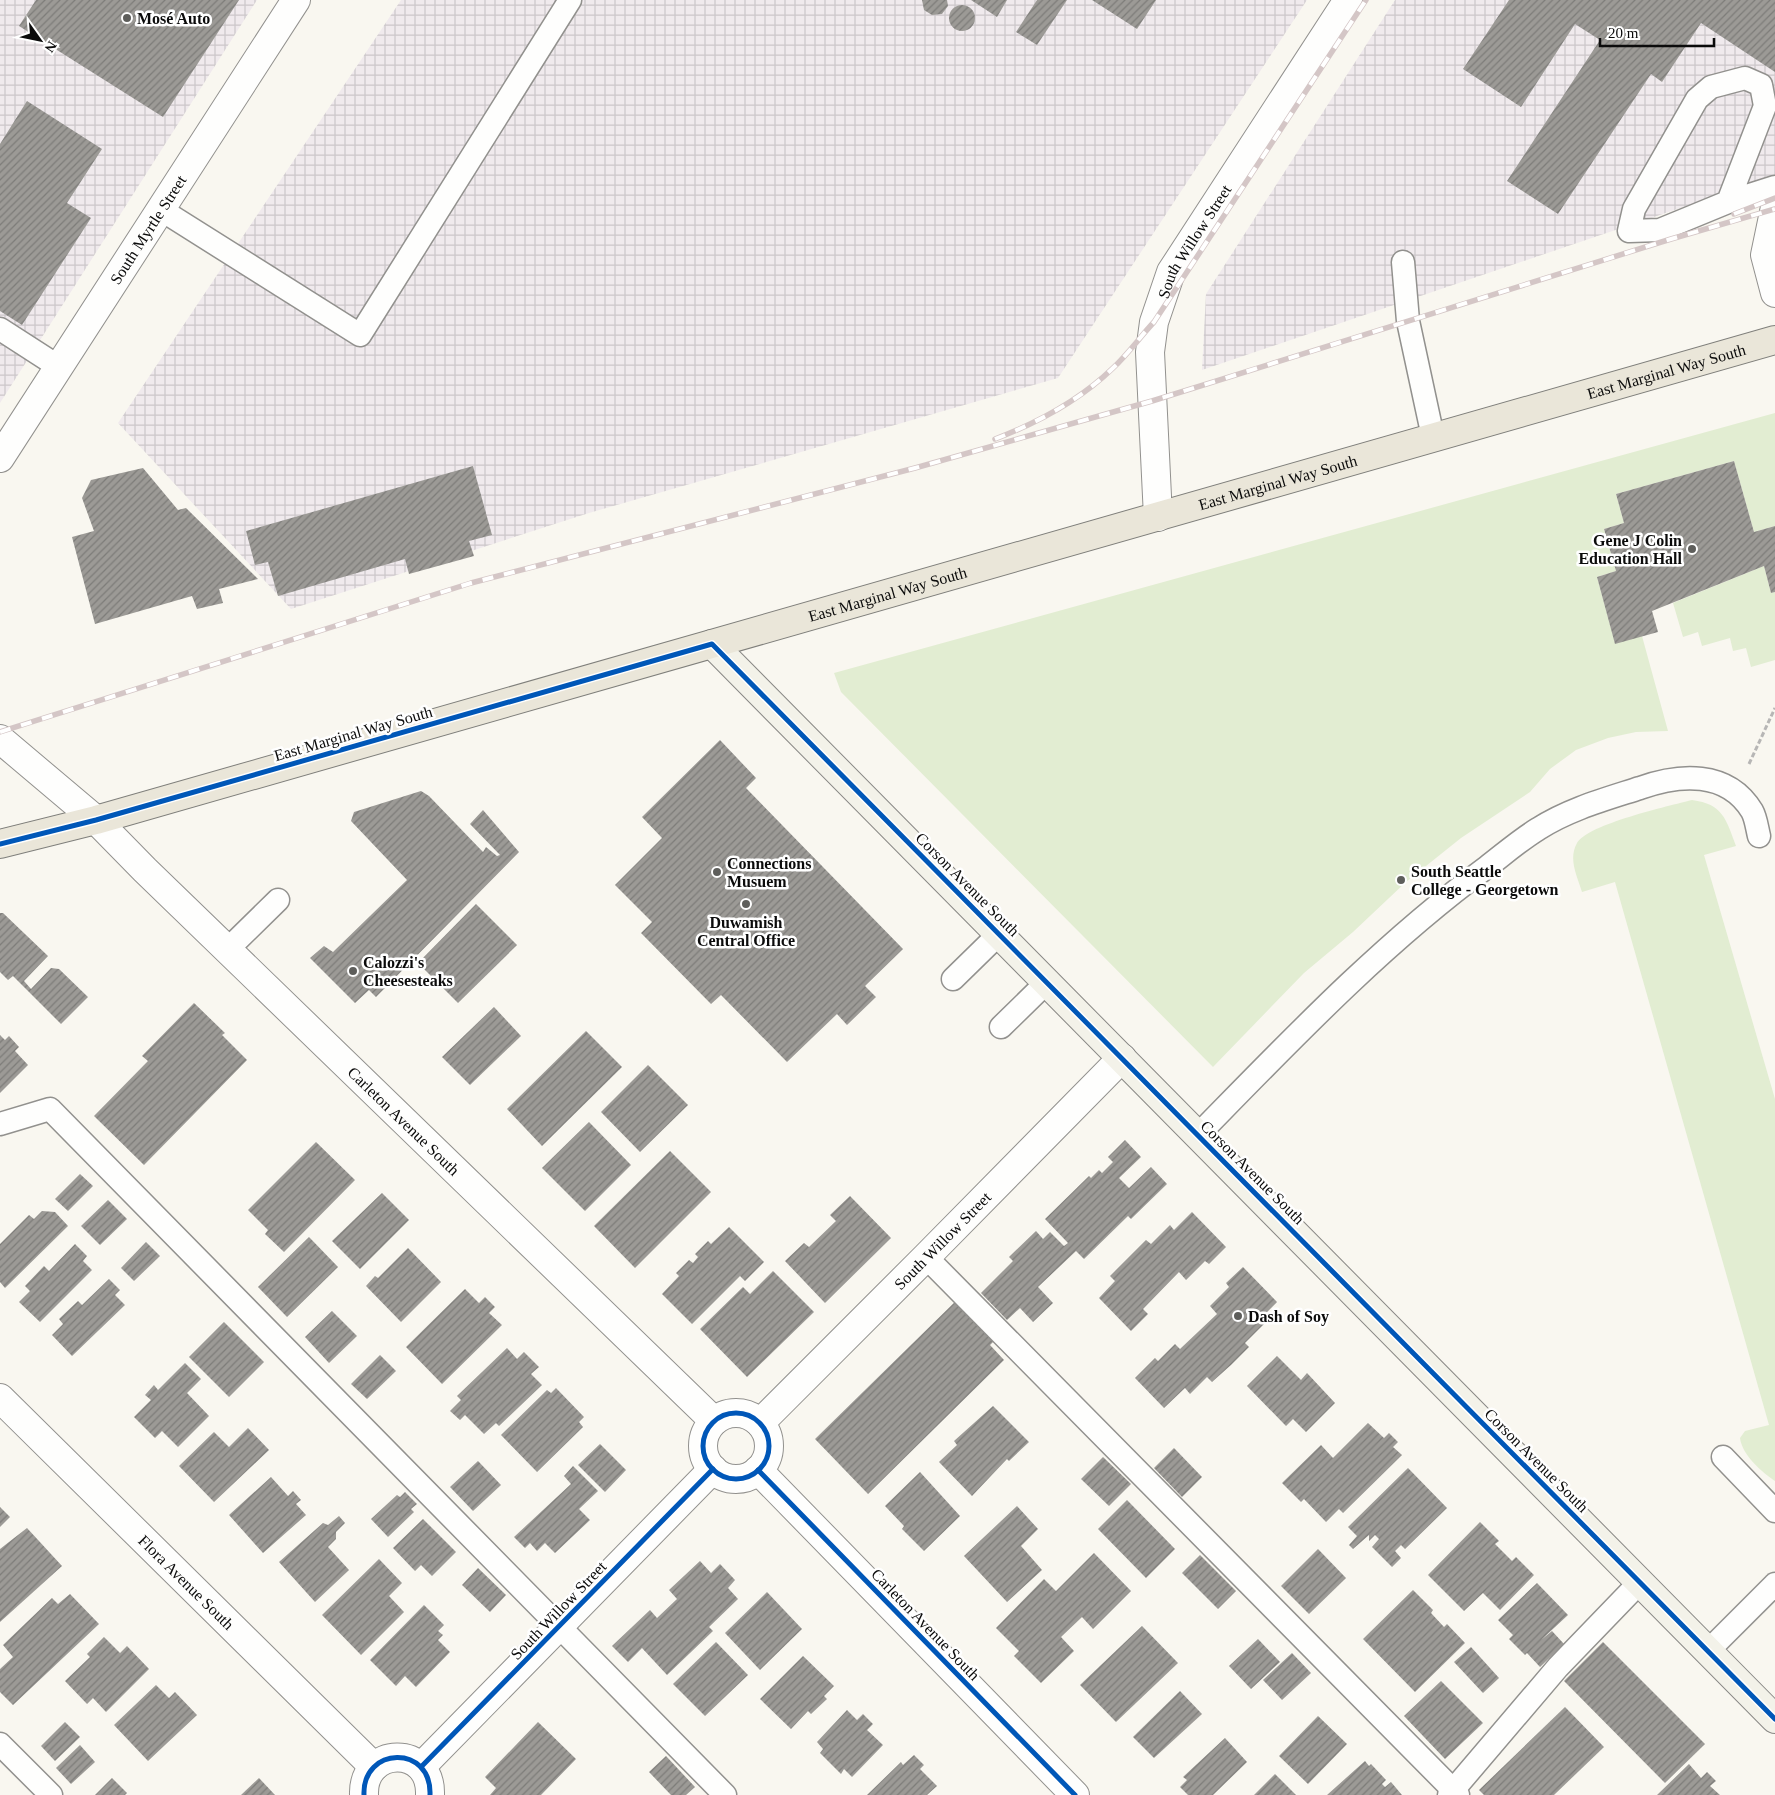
<svg xmlns="http://www.w3.org/2000/svg" width="1775" height="1795" font-family="'Times New Roman',serif">
<defs>
<pattern id="industrial-grid" width="8" height="8" patternUnits="userSpaceOnUse" patternTransform="scale(1.25)"><rect width="8" height="8" fill="#f0eaed"/><path d="M0 4h8M4 0v8" fill="none" stroke="#ccc7ca"/></pattern>
<pattern id="building-hatch" width="6" height="6" patternUnits="userSpaceOnUse" patternTransform="scale(1.25)"><rect width="6" height="6" fill="#9c9a96"/><path d="M-1 1l2-2M0 6l6-6M5 7l2-2" fill="none" stroke="#7d7c79"/></pattern>
</defs>
<rect width="100%" height="100%" fill="#f9f7f0"/>
<g fill="url(#industrial-grid)">
<polygon points="0,0 257,0 0,403"/>
<polygon points="401,0 1307,0 1058,378 589,513 291,609 118,423"/>
<polygon points="1395,0 1775,0 1775,176 1202,370 1206,294"/>
</g>
<g fill="#e2edd2">
<polygon points="1775,413 1775,526 1754,532 1734,461 1616,494 1624,523 1604,529 1616,571 1597,577 1615,643 1642,636 1668,731 1636,732 1608,738 1576,750 1550,769 1530,792 1461,838 1406,882 1353,932 1304,973 1213,1067 841,692 834,673"/>
<polygon points="1764,566 1771,593 1775,592 1775,660 1751,667 1746,648 1733,651 1730,638 1702,646 1698,632 1683,637 1673,603"/>
<path d="M1692 800C1723 804 1726 819 1736 846L1704 855 1775 1099V1481C1762 1472 1742 1455 1740 1438L1745 1431 1769 1425 1615 882 1582 892C1577 876 1568 859 1577 843 1588 824 1669 806 1692 800Z"/>
</g>
<g fill="url(#building-hatch)">
<polygon points="36,0 239,0 163,117 19,26"/>
<polygon points="922,0 947,0 948,6 942,14 932,15 924,10"/>
<polygon points="971,0 1007,0 997,17"/>
<polygon points="1037,0 1067,0 1037,45 1016,32"/>
<polygon points="1092,0 1156,0 1137,29"/>
<polygon points="1509,0 1775,0 1775,72 1701,23 1662,82 1651,74 1558,214 1507,181 1600,40 1575,24 1521,107 1463,69"/>
<circle cx="962" cy="18" r="13"/>
<polygon points="27,101 102,149 67,203 91,218 22,325 0,311 0,144"/>
<polygon points="1734,461 1754,532 1775,526 1775,592 1771,593 1764,566 1652,611 1658,632 1615,644 1597,577 1616,571 1604,529 1624,523 1616,494"/>
<polygon points="473,466 492,535 469,541 474,556 409,574 405,559 278,596 268,562 255,565 246,531"/>
<polygon points="143,468 178,510 186,508 258,579 219,589 223,603 197,609 192,596 95,624 72,537 94,531 82,498 91,480"/>
<polygon points="720,740 756,778 746,788 903,949 865,986 876,997 847,1025 837,1014 787,1062 721,995 711,1004 641,933 652,922 615,885 662,838 642,817"/>
<polygon points="421,791 429,796 483,852 486,847 497,856 500,855 470,824 483,810 519,852 376,997 369,990 355,1003 310,958 324,946 333,952 407,880 351,821 354,812"/>
<polygon points="476,904 517,945 458,1003 418,963"/>
<polygon points="0,913 3,913 48,956 24,981 31,989 51,968 59,969 88,997 61,1024 13,976 8,980 0,972"/>
<polygon points="194,1003 225,1033 222,1035 247,1060 144,1165 94,1116 148,1061 142,1056"/>
<polygon points="494,1007 521,1036 470,1085 442,1057"/>
<polygon points="586,1031 622,1067 542,1146 507,1109"/>
<polygon points="0,1035 5,1040 9,1036 19,1047 15,1051 28,1065 0,1093"/>
<polygon points="648,1065 688,1105 640,1152 601,1112"/>
<polygon points="589,1122 631,1165 585,1211 542,1168"/>
<polygon points="1125,1140 1141,1157 1119,1178 1129,1188 1151,1167 1167,1184 1131,1219 1128,1216 1084,1259 1076,1251 1038,1287 1053,1303 1033,1322 1020,1308 1007,1320 981,1293 1013,1261 1009,1257 1036,1231 1043,1239 1050,1232 1064,1246 1068,1243 1045,1219 1089,1176 1091,1178 1099,1170 1102,1173 1113,1162 1108,1157"/>
<polygon points="316,1142 355,1180 284,1252 265,1234 268,1230 248,1210"/>
<polygon points="670,1151 711,1192 635,1268 594,1226"/>
<polygon points="80,1174 93,1186 68,1211 55,1199"/>
<polygon points="382,1193 409,1220 360,1269 332,1241"/>
<polygon points="850,1196 891,1238 825,1303 785,1261 804,1243 809,1247 836,1221 830,1215"/>
<polygon points="108,1200 127,1219 100,1245 81,1226"/>
<polygon points="42,1211 55,1212 68,1226 5,1288 0,1282 0,1244 29,1215 34,1219"/>
<polygon points="1192,1212 1226,1247 1209,1264 1205,1261 1186,1280 1179,1272 1143,1309 1148,1314 1131,1331 1099,1298 1115,1281 1110,1276 1146,1240 1151,1244 1170,1225 1174,1230"/>
<polygon points="729,1227 764,1262 745,1281 740,1276 692,1324 662,1294 679,1276 676,1273 689,1260 693,1263 698,1257 695,1254 708,1241 711,1244"/>
<polygon points="309,1237 338,1267 287,1317 258,1287"/>
<polygon points="146,1242 160,1256 134,1281 121,1268"/>
<polygon points="75,1244 87,1256 83,1261 92,1270 40,1322 19,1302 30,1291 25,1286 44,1266 49,1271"/>
<polygon points="408,1248 441,1282 401,1322 366,1286 375,1276 378,1278"/>
<polygon points="1243,1267 1277,1302 1260,1319 1264,1324 1245,1343 1249,1347 1231,1365 1212,1382 1207,1377 1190,1394 1185,1388 1164,1408 1135,1378 1155,1358 1158,1361 1175,1344 1180,1349 1217,1314 1210,1306 1229,1287 1226,1283"/>
<polygon points="773,1271 814,1312 747,1377 700,1329 743,1287 750,1294"/>
<polygon points="109,1279 120,1290 115,1295 125,1305 72,1356 52,1335 63,1324 59,1319 78,1301 82,1305"/>
<polygon points="465,1289 479,1303 485,1297 495,1307 489,1313 502,1325 442,1384 406,1347"/>
<polygon points="961,1296 1000,1335 990,1345 1004,1360 868,1494 815,1439"/>
<polygon points="332,1311 357,1336 329,1363 305,1337"/>
<polygon points="224,1322 264,1362 229,1397 189,1357"/>
<polygon points="507,1348 517,1359 524,1352 539,1367 531,1374 542,1385 499,1426 496,1423 484,1434 465,1415 460,1420 450,1411 461,1400 457,1396"/>
<polygon points="380,1355 396,1371 367,1399 351,1384"/>
<polygon points="1277,1356 1301,1380 1307,1373 1335,1403 1306,1432 1293,1419 1286,1426 1247,1386"/>
<polygon points="185,1363 201,1379 187,1393 209,1416 178,1447 162,1431 155,1438 134,1417 151,1400 145,1395 154,1385 158,1390"/>
<polygon points="556,1388 584,1417 579,1422 583,1427 537,1472 501,1435 547,1390 551,1393"/>
<polygon points="993,1406 1029,1442 1009,1461 1007,1459 972,1496 939,1462 957,1445 954,1441"/>
<polygon points="1368,1423 1384,1438 1389,1433 1398,1442 1393,1447 1402,1455 1343,1513 1339,1509 1326,1522 1304,1499 1301,1502 1282,1483 1321,1445 1333,1458"/>
<polygon points="248,1428 269,1450 214,1502 179,1466 214,1432 229,1447"/>
<polygon points="600,1444 626,1470 605,1492 578,1465"/>
<polygon points="1174,1448 1202,1477 1182,1497 1154,1468"/>
<polygon points="1103,1457 1131,1484 1109,1506 1081,1479"/>
<polygon points="478,1461 501,1485 473,1511 450,1487"/>
<polygon points="573,1466 598,1491 579,1509 590,1520 555,1553 545,1543 537,1551 530,1543 525,1548 514,1537 571,1484 564,1476"/>
<polygon points="1408,1468 1447,1508 1405,1549 1401,1545 1395,1551 1401,1558 1392,1567 1372,1547 1379,1539 1375,1535 1369,1541 1369,1535 1353,1549 1349,1545 1357,1536 1348,1527"/>
<polygon points="920,1472 960,1516 924,1551 902,1529 904,1526 885,1506"/>
<polygon points="271,1477 288,1496 293,1491 301,1500 296,1504 306,1515 263,1553 229,1515"/>
<polygon points="405,1492 417,1504 411,1509 414,1512 388,1537 371,1519 397,1495 400,1497"/>
<polygon points="1127,1500 1175,1549 1146,1578 1098,1529"/>
<polygon points="1017,1506 1038,1529 1021,1546 1042,1570 1007,1602 964,1556"/>
<polygon points="0,1507 10,1517 0,1527"/>
<polygon points="339,1516 345,1523 336,1532 336,1539 328,1547 349,1570 315,1602 279,1562 323,1523 328,1525"/>
<polygon points="423,1519 456,1552 432,1576 421,1565 415,1571 393,1548"/>
<polygon points="1480,1522 1499,1541 1495,1544 1512,1561 1516,1557 1534,1575 1500,1610 1483,1593 1464,1611 1428,1575"/>
<polygon points="27,1528 62,1566 0,1622 0,1549"/>
<polygon points="1318,1549 1346,1578 1309,1614 1281,1586"/>
<polygon points="1094,1553 1131,1591 1093,1629 1082,1617 1061,1637 1074,1651 1041,1683 1014,1656 1019,1651 996,1628 1044,1579 1056,1591"/>
<polygon points="1200,1555 1236,1591 1218,1609 1182,1573"/>
<polygon points="379,1559 402,1583 389,1596 404,1612 361,1655 322,1615"/>
<polygon points="700,1561 711,1573 720,1564 735,1580 728,1588 738,1599 709,1627 713,1631 667,1675 642,1648 628,1662 612,1646 650,1610 657,1618 677,1599 669,1590"/>
<polygon points="478,1568 506,1595 490,1612 462,1585"/>
<polygon points="1537,1583 1568,1615 1541,1640 1552,1631 1564,1644 1540,1667 1527,1653 1525,1655 1509,1639 1513,1635 1498,1620"/>
<polygon points="1413,1590 1433,1610 1431,1613 1444,1627 1447,1624 1465,1643 1415,1692 1363,1639"/>
<polygon points="767,1592 802,1629 760,1670 725,1633"/>
<polygon points="70,1594 99,1624 13,1705 0,1692 0,1669 13,1657 3,1645 52,1598 58,1604"/>
<polygon points="424,1605 444,1625 438,1631 443,1635 438,1640 450,1652 416,1687 405,1676 396,1686 370,1660"/>
<polygon points="1142,1626 1178,1663 1116,1722 1080,1685"/>
<polygon points="104,1637 120,1653 127,1646 149,1669 106,1712 93,1698 87,1704 65,1681 90,1657 87,1654"/>
<polygon points="1258,1639 1280,1662 1251,1689 1229,1666"/>
<polygon points="716,1642 748,1675 705,1716 673,1684"/>
<polygon points="1603,1642 1705,1744 1665,1783 1564,1681"/>
<polygon points="1471,1647 1499,1678 1483,1693 1454,1662"/>
<polygon points="1292,1653 1311,1673 1282,1700 1263,1680"/>
<polygon points="803,1656 834,1686 824,1696 827,1699 811,1714 808,1711 791,1729 760,1699"/>
<polygon points="1441,1681 1483,1723 1445,1759 1404,1716"/>
<polygon points="156,1685 169,1698 175,1692 197,1715 148,1761 114,1725"/>
<polygon points="1180,1691 1202,1714 1154,1758 1133,1737"/>
<polygon points="1565,1707 1604,1747 1554,1795 1484,1795 1479,1790"/>
<polygon points="847,1710 857,1720 863,1714 873,1724 867,1730 883,1745 852,1777 844,1769 841,1774 820,1753 823,1749 817,1742"/>
<polygon points="1318,1716 1347,1744 1308,1784 1279,1756"/>
<polygon points="65,1722 80,1737 55,1761 41,1746"/>
<polygon points="538,1722 576,1759 541,1795 490,1795 496,1788 485,1777"/>
<polygon points="1225,1738 1247,1762 1213,1795 1188,1795 1180,1787 1187,1780 1183,1777"/>
<polygon points="80,1745 95,1762 71,1784 56,1768"/>
<polygon points="914,1755 924,1765 920,1769 937,1786 927,1795 867,1795 901,1762 903,1765"/>
<polygon points="666,1756 695,1787 686,1795 671,1795 649,1772"/>
<polygon points="1365,1761 1369,1766 1371,1764 1386,1780 1382,1784 1385,1787 1391,1782 1402,1795 1327,1795"/>
<polygon points="1689,1764 1701,1778 1707,1772 1716,1781 1710,1786 1720,1795 1657,1795"/>
<polygon points="1275,1774 1296,1795 1254,1795"/>
<polygon points="112,1778 127,1793 125,1795 95,1795"/>
<polygon points="259,1778 275,1795 241,1795"/>
</g>
<g fill="none" stroke-linecap="round" stroke-linejoin="round">
<g stroke="#92918e" stroke-width="25">
<g id="lane">
<polyline points="1728,202 1765,106 1761,85 1745,78 1711,87 1697,99 1634,209 1629,231 1660,230 1728,202 1775,187"/>
<polyline points="160,209 360,335 570,0"/>
<polyline points="1403,262 1408,321 1433,437"/>
<polyline points="0,329 59,367"/>
<polyline points="227,950 278,900"/>
<polyline points="953,979 999,934"/>
<polyline points="1001,1027 1047,982"/>
<polyline points="0,1124 50,1109 725,1795"/>
<path d="M1198 1135C1290 1041 1381 945 1487 867 1504 854 1520 840 1538 829 1569 809 1606 799 1640 788 1679 774 1727 770 1752 811 1756 818 1757 828 1759 836"/>
<polyline points="926,1257 1458,1795"/>
<polyline points="1723,1457 1775,1511"/>
<polyline points="1708,1651 1775,1584"/>
<polyline points="0,1744 51,1795"/>
<polyline points="1449,1795 1558,1667 1640,1582"/>
</g>
</g>
<g stroke="#92918e" stroke-width="30">
<g id="street">
<polyline points="1775,207 1765,255 1775,293"/>
<path id="s1" d="M0 458 296 0"/>
<path id="s2" d="M1158 517 1150 352 1154 322 1171 272 1348 0"/>
<path id="s3" d="M0 739 96 820 145 870 714 1421"/>
<path id="s4" d="M0 1398 374 1767"/>
<circle cx="736" cy="1446" r="33"/>
<path id="s5" d="M760 1423 926 1257 1122 1058"/>
<polyline points="758,1470 1075,1795"/>
<polyline points="421,1767 713,1469"/>
<path d="M364 1795C362 1746 432 1744 430 1795"/>
</g>
</g>
<g stroke="#898885" stroke-width="30">
<polyline id="secondary" points="712,644 1775,1719"/>
</g>
<g stroke="#7f7f7b" stroke-width="30">
<g id="primary">
<path id="s6" d="M0 844 96 820 1775 340"/>
</g>
</g>
<polyline stroke="#b7b6b5" stroke-width="3" stroke-dasharray="5 2.5" stroke-linecap="butt" points="1749,764 1775,708"/>
<use href="#lane" stroke="#fefefd" stroke-width="22"/>
<use href="#street" stroke="#fefefd" stroke-width="28"/>
<use href="#secondary" stroke="#f3f2e9" stroke-width="28"/>
<use href="#primary" stroke="#eae6d9" stroke-width="28"/>
<g stroke="#d4c6c6" stroke-width="5.5">
<g id="rail">
<polyline points="1734,214 1775,198"/>
<path d="M995 439C1037 423 1080 400 1113 368 1128 354 1140 337 1154 322L1366 0"/>
<polyline points="0,732 471,583 915,468 1152,401 1671,239 1775,209"/>
</g>
</g>
<use href="#rail" stroke="#fff" stroke-width="4" stroke-dasharray="11" stroke-linecap="butt"/>
<g stroke="#fff" stroke-width="8">
<g id="cycleway">
<polyline points="0,844 96,820 712,644 1775,1719"/>
<circle cx="736" cy="1446" r="33"/>
<polyline points="758,1470 1075,1795"/>
<polyline points="421,1767 713,1469"/>
<path d="M364 1795C362 1746 432 1744 430 1795"/>
</g>
</g>
<use href="#cycleway" stroke="#0057b8" stroke-width="5"/>
</g>
<g fill="#5e5e5b" stroke="#fff" stroke-width="2">
<circle cx="127" cy="18" r="5"/>
<circle cx="1692" cy="549" r="5"/>
<circle cx="717" cy="872" r="5"/>
<circle cx="1401" cy="880" r="5"/>
<circle cx="746" cy="904" r="5"/>
<circle cx="353" cy="971" r="5"/>
<circle cx="1238" cy="1316" r="5"/>
</g>
<g text-anchor="middle" stroke-width="5" stroke-linejoin="round" paint-order="stroke">
<g font-size="16" font-weight="bold" fill="#0b0b0b" stroke="#fff" text-anchor="start">
<text x="137" y="24">Mosé Auto</text>
<text x="1682" y="546" text-anchor="end">Gene J Colin<tspan x="1682" dy="18">Education Hall</tspan></text>
<text x="727" y="869">Connections<tspan x="727" dy="18">Musuem</tspan></text>
<text x="1411" y="877">South Seattle<tspan x="1411" dy="18">College - Georgetown</tspan></text>
<text x="746" y="928" text-anchor="middle">Duwamish<tspan x="746" dy="18">Central Office</tspan></text>
<text x="363" y="968">Calozzi's<tspan x="363" dy="18">Cheesesteaks</tspan></text>
<text x="1248" y="1322">Dash of Soy</text>
</g>
<g font-size="16" fill="#0b0b0b" stroke="#fff">
<text dy="6" stroke="none"><textPath href="#s1" startOffset="272">South Myrtle Street</textPath></text>
<text dy="6" stroke="none"><textPath href="#s2" startOffset="286">South Willow Street</textPath></text>
<text dy="6" stroke="none"><textPath href="#s6" startOffset="1732">East Marginal Way South</textPath></text>
<text dy="6" stroke="none"><textPath href="#s6" startOffset="1328">East Marginal Way South</textPath></text>
<text dy="6" stroke="none"><textPath href="#s6" startOffset="922">East Marginal Way South</textPath></text>
<text transform="translate(353 733) rotate(-16)" y="6">East Marginal Way South</text>
<text transform="translate(968 884) rotate(45)" y="6">Corson Avenue South</text>
<text dy="6" stroke="none"><textPath href="#s3" startOffset="556">Carleton Avenue South</textPath></text>
<text transform="translate(1253 1172) rotate(45)" y="6">Corson Avenue South</text>
<text dy="6" stroke="none"><textPath href="#s5" startOffset="258">South Willow Street</textPath></text>
<text transform="translate(1537 1460) rotate(45)" y="6">Corson Avenue South</text>
<text dy="6" stroke="none"><textPath href="#s4" startOffset="262">Flora Avenue South</textPath></text>
<text transform="translate(558 1610) rotate(-46)" y="6">South Willow Street</text>
<text transform="translate(926 1624) rotate(46)" y="6">Carleton Avenue South</text>
</g>
</g>
<g transform="translate(40 40) rotate(123)" stroke="#ffffff" stroke-width="4" paint-order="stroke">
<path d="M0-4L9 19L0 12L-9 19Z" fill="#0b0b0b"/>
<text y="-8" font-size="14" font-weight="bold" text-anchor="middle" fill="#0b0b0b">N</text>
</g>
<path d="M1600 38v8h114v-8" fill="none" stroke="#0b0b0b" stroke-width="2.5"/>
<text x="1608" y="38" font-size="15" fill="#0b0b0b" stroke="#ffffff" stroke-width="4" paint-order="stroke">20 m</text>
</svg>
